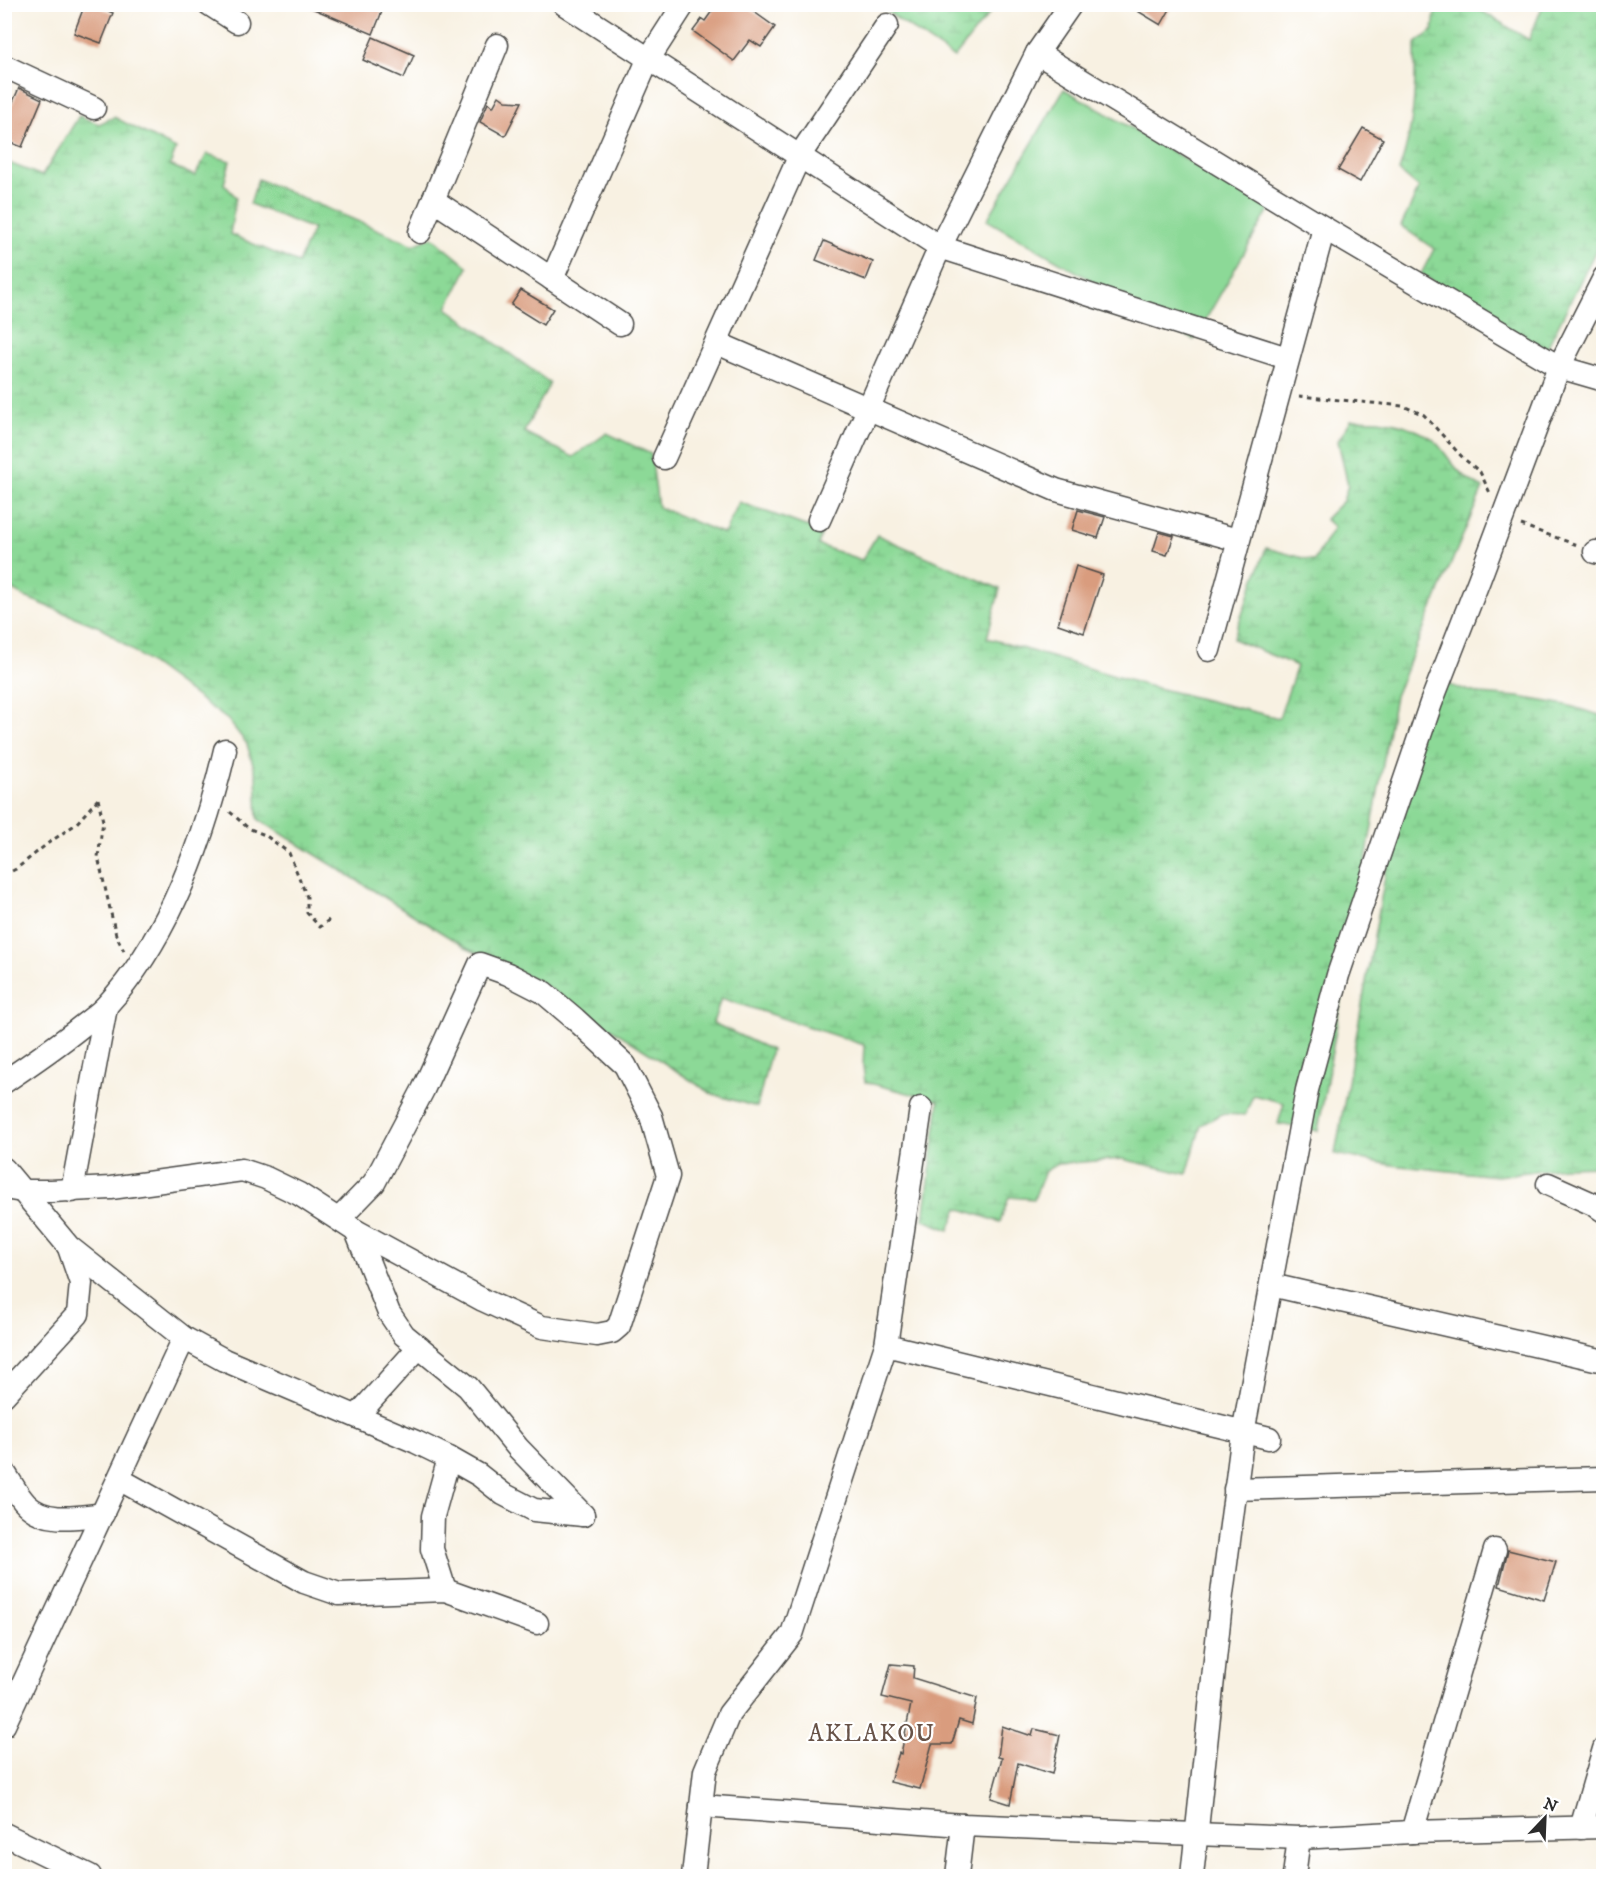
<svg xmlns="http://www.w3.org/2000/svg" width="1608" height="1881" font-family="'IM FELL DW Pica',serif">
<defs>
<pattern id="wetland-marsh" width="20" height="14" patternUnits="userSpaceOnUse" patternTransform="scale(1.5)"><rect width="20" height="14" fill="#8cd997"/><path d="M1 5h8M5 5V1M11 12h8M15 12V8" fill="none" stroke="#79ba82"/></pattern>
</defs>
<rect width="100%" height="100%" fill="#fff"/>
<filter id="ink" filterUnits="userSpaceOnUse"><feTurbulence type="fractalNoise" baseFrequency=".0167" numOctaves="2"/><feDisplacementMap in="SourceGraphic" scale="12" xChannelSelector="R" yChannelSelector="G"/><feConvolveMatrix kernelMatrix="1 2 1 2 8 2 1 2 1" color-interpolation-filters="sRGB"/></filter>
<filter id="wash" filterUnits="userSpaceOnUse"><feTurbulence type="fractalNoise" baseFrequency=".008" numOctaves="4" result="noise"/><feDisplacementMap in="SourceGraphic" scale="24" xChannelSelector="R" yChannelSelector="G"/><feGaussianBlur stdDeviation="1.35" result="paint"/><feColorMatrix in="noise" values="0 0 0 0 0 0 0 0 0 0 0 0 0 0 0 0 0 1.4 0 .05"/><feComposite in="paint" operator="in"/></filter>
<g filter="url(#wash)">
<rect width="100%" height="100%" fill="#f8f1e2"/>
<g fill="url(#wetland-marsh)" stroke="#5c8261" stroke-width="1.5">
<polygon points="877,5 996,5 954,58"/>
<path d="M1436 5H1472L1529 40 1543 5H1603V236L1545 352 1421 274 1434 249 1401 226 1419 188 1399 171C1414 128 1416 89 1415 44L1433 30Z"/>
<path d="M79 116 99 124 114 117 176 149 170 165 195 176 207 154 230 161 224 184 236 197 230 234 298 263 313 229 250 204 258 179 414 245 432 237 468 267 447 308 550 383 524 432 573 457 607 433 651 454 658 507 724 534 739 502 822 532 818 545 862 560 877 535 1000 589 987 638 1145 685 1279 718 1297 666 1233 639 1266 548 1314 561 1334 527 1325 519 1343 501 1348 485 1338 441 1351 420C1375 418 1396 420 1418 431 1423 434 1430 436 1434 440 1453 461 1455 474 1483 488L1395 696 1318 1131 1278 1124 1284 1103 1253 1095 1245 1115 1221 1114 1201 1125 1187 1174 1122 1159 1057 1164 1045 1171 1034 1199 1009 1197 1000 1222 958 1208 949 1230 924 1220 939 1101 865 1082 863 1066 864 1045 721 998 713 1023 771 1050 757 1107 712 1094 536 980 468 949 258 819 256 775 247 744 228 720 102 628 25 597 5 585 4 161 42 176Z"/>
<polygon points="1428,679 1480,694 1518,697 1566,705 1603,716 1603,1166 1563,1167 1497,1176 1391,1165 1335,1154 1414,715 1418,697"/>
</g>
<polygon fill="#8cd997" stroke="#5c8261" stroke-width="1.5" points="1064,89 1270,208 1194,340 987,220"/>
<g id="blocks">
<g fill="#d99c7e">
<polygon points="85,4 92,4 113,13 101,43 74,33"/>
<polygon points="302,4 385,4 373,34"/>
<polygon points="717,4 743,4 775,27 761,47 750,40 734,61 693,31 702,19 705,21"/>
<polygon points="1126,4 1173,4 1161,25"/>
<polygon points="373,37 414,55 404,78 363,60"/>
<polygon points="19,88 42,99 22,147 4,140 4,122"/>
<polygon points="499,96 506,101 522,102 505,136 480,122 488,103 493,107"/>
<polygon points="1363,128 1383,139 1360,182 1338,170"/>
<polygon points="824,241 873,262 866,280 816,260"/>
<polygon points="521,290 553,309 543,325 511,305"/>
<polygon points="1078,510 1105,517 1098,538 1072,530"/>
<polygon points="1159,532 1174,536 1167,555 1153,551"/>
<polygon points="1076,566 1103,575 1084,633 1058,624"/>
<polygon points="1508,1550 1556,1562 1544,1600 1499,1586"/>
<polygon points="891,1664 914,1666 913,1678 977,1698 972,1724 959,1720 952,1744 932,1744 920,1789 890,1782 899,1753 901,1754 911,1704 882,1697"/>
<polygon points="1002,1726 1032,1736 1034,1729 1060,1735 1052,1774 1018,1763 1010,1804 991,1798 1002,1758 998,1757"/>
</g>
</g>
</g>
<g filter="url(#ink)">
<use href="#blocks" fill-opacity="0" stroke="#4a4946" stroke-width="1.5"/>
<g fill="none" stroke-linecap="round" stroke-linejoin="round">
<g stroke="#4a4946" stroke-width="25">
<g id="minor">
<polyline points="209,4 237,22"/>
<polyline points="564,4 940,247 1287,358"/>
<polyline points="1037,53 1324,228 1559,367 1604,380"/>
<polyline points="4,66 94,108"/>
<polyline points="433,200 620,324"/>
<polyline points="420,232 497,45"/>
<polyline points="552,279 648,60 684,4"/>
<polyline points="717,343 1056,490 1238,540"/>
<polyline points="664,458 800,155 887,25"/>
<polyline points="819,520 940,247 1037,53 1071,4"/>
<polyline points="1595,552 1604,554"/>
<polyline points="1209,650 1324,228"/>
<path d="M4 1082C31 1064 57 1046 82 1026 91 1019 100 1013 107 1005 170 937 204 839 225 750"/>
<polyline points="4,1169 69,1247 184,1338 224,1360 416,1442 449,1458"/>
<polyline points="1548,1184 1595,1205 1604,1211"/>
<polyline points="4,1188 22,1191 51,1191 111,1188 242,1170 266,1178 299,1194 356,1231 483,1300 542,1327 597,1335 612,1332 619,1326 668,1176 651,1116 625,1065 575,1019 543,992 508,974 480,964 423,1090 374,1183 339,1219"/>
<polyline points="72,1191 106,1007"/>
<polyline points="356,1231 389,1313 404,1335 468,1387 518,1448 583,1515"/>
<polyline points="1271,1285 1604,1361"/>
<polyline points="886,1345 1269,1438"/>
<polyline points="4,1395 78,1314 81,1283 69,1248"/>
<polyline points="357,1416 419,1347"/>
<path d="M4 1472C11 1482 17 1495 26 1504 45 1524 78 1517 103 1514"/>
<polyline points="119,1479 304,1582 339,1594 445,1590 537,1623"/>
<polyline points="1235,1489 1604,1478"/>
<polyline points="445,1590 432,1549 433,1516 449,1458 479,1475 503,1494 534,1510 583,1515"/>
<polyline points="4,1725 184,1338"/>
<polyline points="701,1806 963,1825 1299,1838 1412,1832 1604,1827"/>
<polyline points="1581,1828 1604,1749"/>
<polyline points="1412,1832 1495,1550"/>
<polyline points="4,1834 90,1876"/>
<polyline points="693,1876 705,1771 729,1714 792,1634 886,1345 921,1108"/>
<polyline points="957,1876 963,1825"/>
<polyline points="1192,1876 1222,1594 1243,1433 1307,1090 1338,975 1431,703 1479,580 1559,367 1604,278"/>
<polyline points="1294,1876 1299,1838"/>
</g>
</g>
<g stroke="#4a4946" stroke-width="3" stroke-dasharray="4.5 4.5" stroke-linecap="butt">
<polyline points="1299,396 1403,406 1424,415 1463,458 1480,472 1490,493"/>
<polyline points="1521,525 1577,545"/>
<polyline points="98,799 103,821 98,857 116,935 124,951"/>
<polyline points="230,812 248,828 265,835 289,853 307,897 307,913 320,927 330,919"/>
<polyline points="4,875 16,869 47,844 76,824 98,799"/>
</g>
<use href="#minor" stroke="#fff" stroke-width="22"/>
</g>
</g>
<g text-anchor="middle" stroke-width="4.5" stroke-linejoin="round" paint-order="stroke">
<g font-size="24" letter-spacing="1.5" fill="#685348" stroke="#fff">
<text x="872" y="1741">AKLAKOU</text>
</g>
</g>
<rect width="1608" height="1881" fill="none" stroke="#fff" stroke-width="24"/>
<g transform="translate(1545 1818) rotate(23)" stroke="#ffffff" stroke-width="4.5" paint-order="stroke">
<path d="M0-4.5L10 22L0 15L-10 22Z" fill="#2b2b2b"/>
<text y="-9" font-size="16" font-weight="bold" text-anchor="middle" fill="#2b2b2b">N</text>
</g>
</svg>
